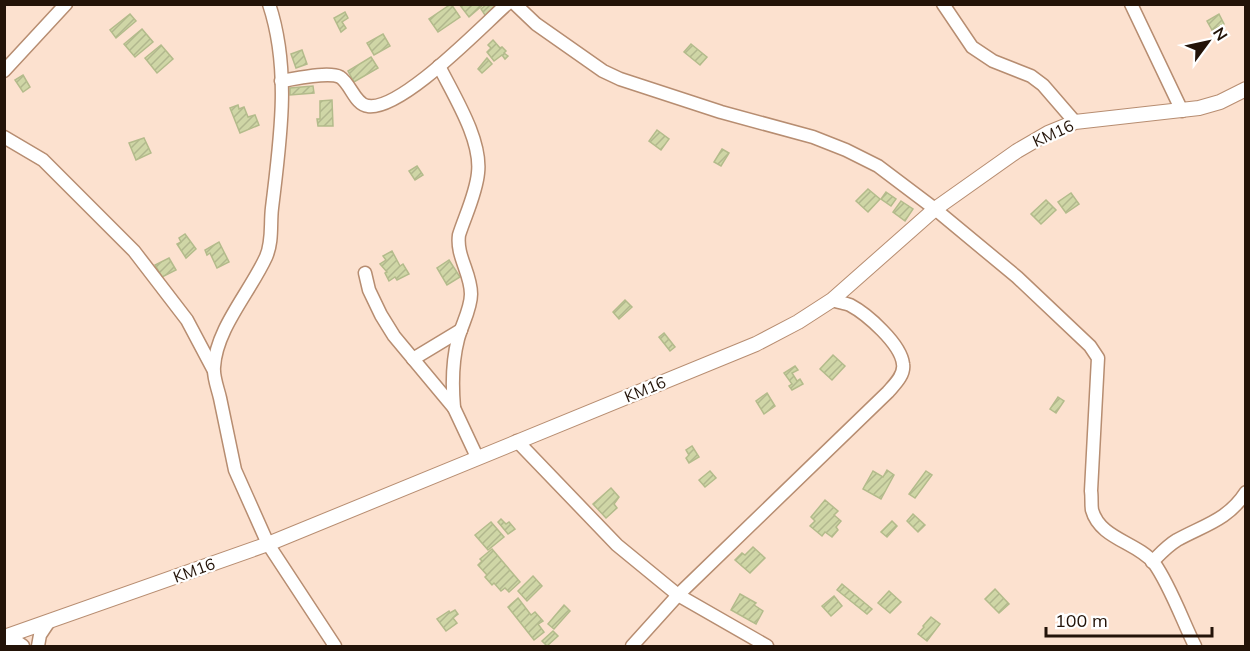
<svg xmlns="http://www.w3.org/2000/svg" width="1250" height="651" font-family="Mulish,sans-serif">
<defs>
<pattern id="building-hatch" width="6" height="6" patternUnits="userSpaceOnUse" patternTransform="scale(1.5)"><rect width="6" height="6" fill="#cfd6a6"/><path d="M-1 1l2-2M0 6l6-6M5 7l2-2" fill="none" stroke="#b1b78d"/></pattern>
</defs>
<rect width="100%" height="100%" fill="#fce1cf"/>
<g fill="url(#building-hatch)" stroke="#b3bb8b" stroke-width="1.5">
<polygon points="451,4 460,17 438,32 429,19"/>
<polygon points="459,4 484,4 469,17"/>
<polygon points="487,4 501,4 484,18 485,15 481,9"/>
<polygon points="345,12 348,18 342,22 346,28 341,32 334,18"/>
<polygon points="130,14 136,21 116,38 110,30"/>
<polygon points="1219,14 1224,24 1212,30 1207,21"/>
<polygon points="142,29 153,42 135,57 124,44"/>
<polygon points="383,34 390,46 374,55 367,43"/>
<polygon points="493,40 500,48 502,47 506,51 504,53 508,56 505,59 502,55 494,61 487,52 491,48 488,45"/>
<polygon points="691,44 707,57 700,65 684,52"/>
<polygon points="161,45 173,59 157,73 145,58"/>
<polygon points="302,50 307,64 296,68 291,54"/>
<polygon points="371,57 378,68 354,82 348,71"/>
<polygon points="487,58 492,64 482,73 478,69"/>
<polygon points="23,75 30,87 23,92 15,80"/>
<polygon points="313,86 314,93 290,95 290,88"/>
<polygon points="332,100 333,126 318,126 317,119 320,119 320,101"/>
<polygon points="238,105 239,109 244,107 248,117 255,115 259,125 240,133 230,108"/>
<polygon points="657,130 669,139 661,150 649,141"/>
<polygon points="144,138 151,153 136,160 129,143"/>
<polygon points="722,149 729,153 721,166 714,162"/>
<polygon points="417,166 423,175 415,180 409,171"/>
<polygon points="868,189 880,199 868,212 856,201"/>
<polygon points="886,192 896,199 891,206 881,199"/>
<polygon points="1071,193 1079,204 1066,213 1058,202"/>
<polygon points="1046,200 1056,210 1041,224 1031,214"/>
<polygon points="901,201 913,209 905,221 893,212"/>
<polygon points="185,234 196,249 186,258 177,244 181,242 179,238"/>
<polygon points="219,242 229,262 217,268 210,253 207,255 205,250"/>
<polygon points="392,251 400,266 403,264 409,274 397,280 395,277 389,281 385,273 387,272 380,264 386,260 383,256"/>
<polygon points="169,258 176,270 162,277 155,265"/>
<polygon points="449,260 460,277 447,285 437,268"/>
<polygon points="625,300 632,307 619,319 613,312"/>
<polygon points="664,333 675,347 670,351 659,337"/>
<polygon points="833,355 845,366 832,380 820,369"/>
<polygon points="795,366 798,370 792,373 797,381 800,379 803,384 792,390 789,386 792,384 784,373"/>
<polygon points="767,393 775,406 764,414 756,401"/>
<polygon points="1058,397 1064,401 1056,413 1050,409"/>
<polygon points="692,446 699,457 689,463 686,458 689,455 686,450"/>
<polygon points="887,470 894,475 881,499 863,489 873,471 883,477"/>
<polygon points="710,471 716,478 705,487 699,480"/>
<polygon points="926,471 932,475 915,498 909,494"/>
<polygon points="611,488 619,497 614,504 617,508 606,518 593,504"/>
<polygon points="825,500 838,511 834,515 841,521 836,527 838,530 832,537 825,532 822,536 810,526 815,521 811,517"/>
<polygon points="913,514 925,525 918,532 907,521"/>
<polygon points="501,519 506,524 509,522 515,529 508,534 498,522"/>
<polygon points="892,521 897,526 887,537 881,532"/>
<polygon points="491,522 504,537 488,550 475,535"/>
<polygon points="753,547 765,558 750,573 735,560 742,553 745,555"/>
<polygon points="492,549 520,582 509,592 505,588 501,591 494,583 492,585 485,577 487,575 478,565 482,561 480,559"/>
<polygon points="533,576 542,586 527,601 518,591"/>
<polygon points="842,584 872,609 867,614 837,590"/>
<polygon points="995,589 1009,604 999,613 985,599"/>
<polygon points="889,591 901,602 890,613 878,603"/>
<polygon points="740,594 756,603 754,605 763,611 756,624 731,610"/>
<polygon points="834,596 842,606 831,616 822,606"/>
<polygon points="518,598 531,615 535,612 543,621 538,624 544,632 534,640 508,607"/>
<polygon points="564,605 570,611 554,629 548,624"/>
<polygon points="455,610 458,614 453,618 457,623 446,631 437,619 449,611 450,613"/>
<polygon points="931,617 940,624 927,641 918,634 924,627 923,626"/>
<polygon points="553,631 558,636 547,646 542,641"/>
</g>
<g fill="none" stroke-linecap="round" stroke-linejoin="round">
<g stroke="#b78d71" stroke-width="15">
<g id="minor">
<path d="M269 4C291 70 280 141 272 208 270 224 273 241 266 257 250 292 216 329 214 367 213 377 218 389 220 398 225 422 230 446 235 470L268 544 335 646"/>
<path d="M515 4 536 24 603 71 620 79 721 112 813 137 846 150 878 166 935 209 1017 277 1090 346 1098 358 1091 491C1092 497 1091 504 1092 510 1100 539 1137 542 1154 563 1170 585 1183 622 1195 646"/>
<polyline points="943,4 972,47 993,61 1031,76 1043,85 1075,122"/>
<polyline points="1131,4 1182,111"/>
<path d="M439 66C454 96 482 140 478 173 476 194 465 216 459 235 456 256 471 273 471 294 471 309 462 324 458 339 452 362 452 385 454 408"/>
<polyline points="4,71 66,4"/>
<path d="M281 81C295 79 328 71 340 77 351 84 355 105 368 106 401 111 481 27 507 4"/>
<polyline points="4,137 43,160 134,251 187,320 213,369"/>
<polyline points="365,273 369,290 381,315 394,336 454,408 477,457"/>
<polyline points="413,359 461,330"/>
<polyline points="517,441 617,545 678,595 767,646"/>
<path d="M1152 562C1160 554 1167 546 1177 540 1204 525 1228 520 1246 492"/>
<polyline points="4,639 13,639 23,646"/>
<polyline points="38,646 40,635 48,623"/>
<path d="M632 646 678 595 888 392C894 385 905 375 903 364 901 344 867 314 850 305 845 303 837 302 832 300"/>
</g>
</g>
<g stroke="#b78d71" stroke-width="16">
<polyline id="tertiary" points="4,637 268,544 756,344 798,322 832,300 935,209 1017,151 1048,133 1075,122 1199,108 1220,102 1246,89"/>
</g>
<use href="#minor" stroke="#fff" stroke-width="12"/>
<use href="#tertiary" stroke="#fff" stroke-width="14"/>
</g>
<g text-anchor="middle" stroke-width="4.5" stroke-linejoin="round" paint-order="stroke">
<g font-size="16" fill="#231308" stroke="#fff">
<text transform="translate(1053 133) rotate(-24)" y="6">KM16</text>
<text transform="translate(645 389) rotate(-22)" y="6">KM16</text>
<text transform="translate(194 570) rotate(-20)" y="6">KM16</text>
</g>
</g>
<rect width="1250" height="651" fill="none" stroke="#231308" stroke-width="12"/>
<g transform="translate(1208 42) rotate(57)" stroke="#ffffff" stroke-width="4.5" paint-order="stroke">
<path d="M0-4.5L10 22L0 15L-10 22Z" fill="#231308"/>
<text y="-9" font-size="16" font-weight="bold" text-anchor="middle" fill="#231308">N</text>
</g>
<path d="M1046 627v9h166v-9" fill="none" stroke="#231308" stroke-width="3"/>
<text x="1055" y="627" font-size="18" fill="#231308" stroke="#ffffff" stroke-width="4.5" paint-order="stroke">100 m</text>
</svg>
